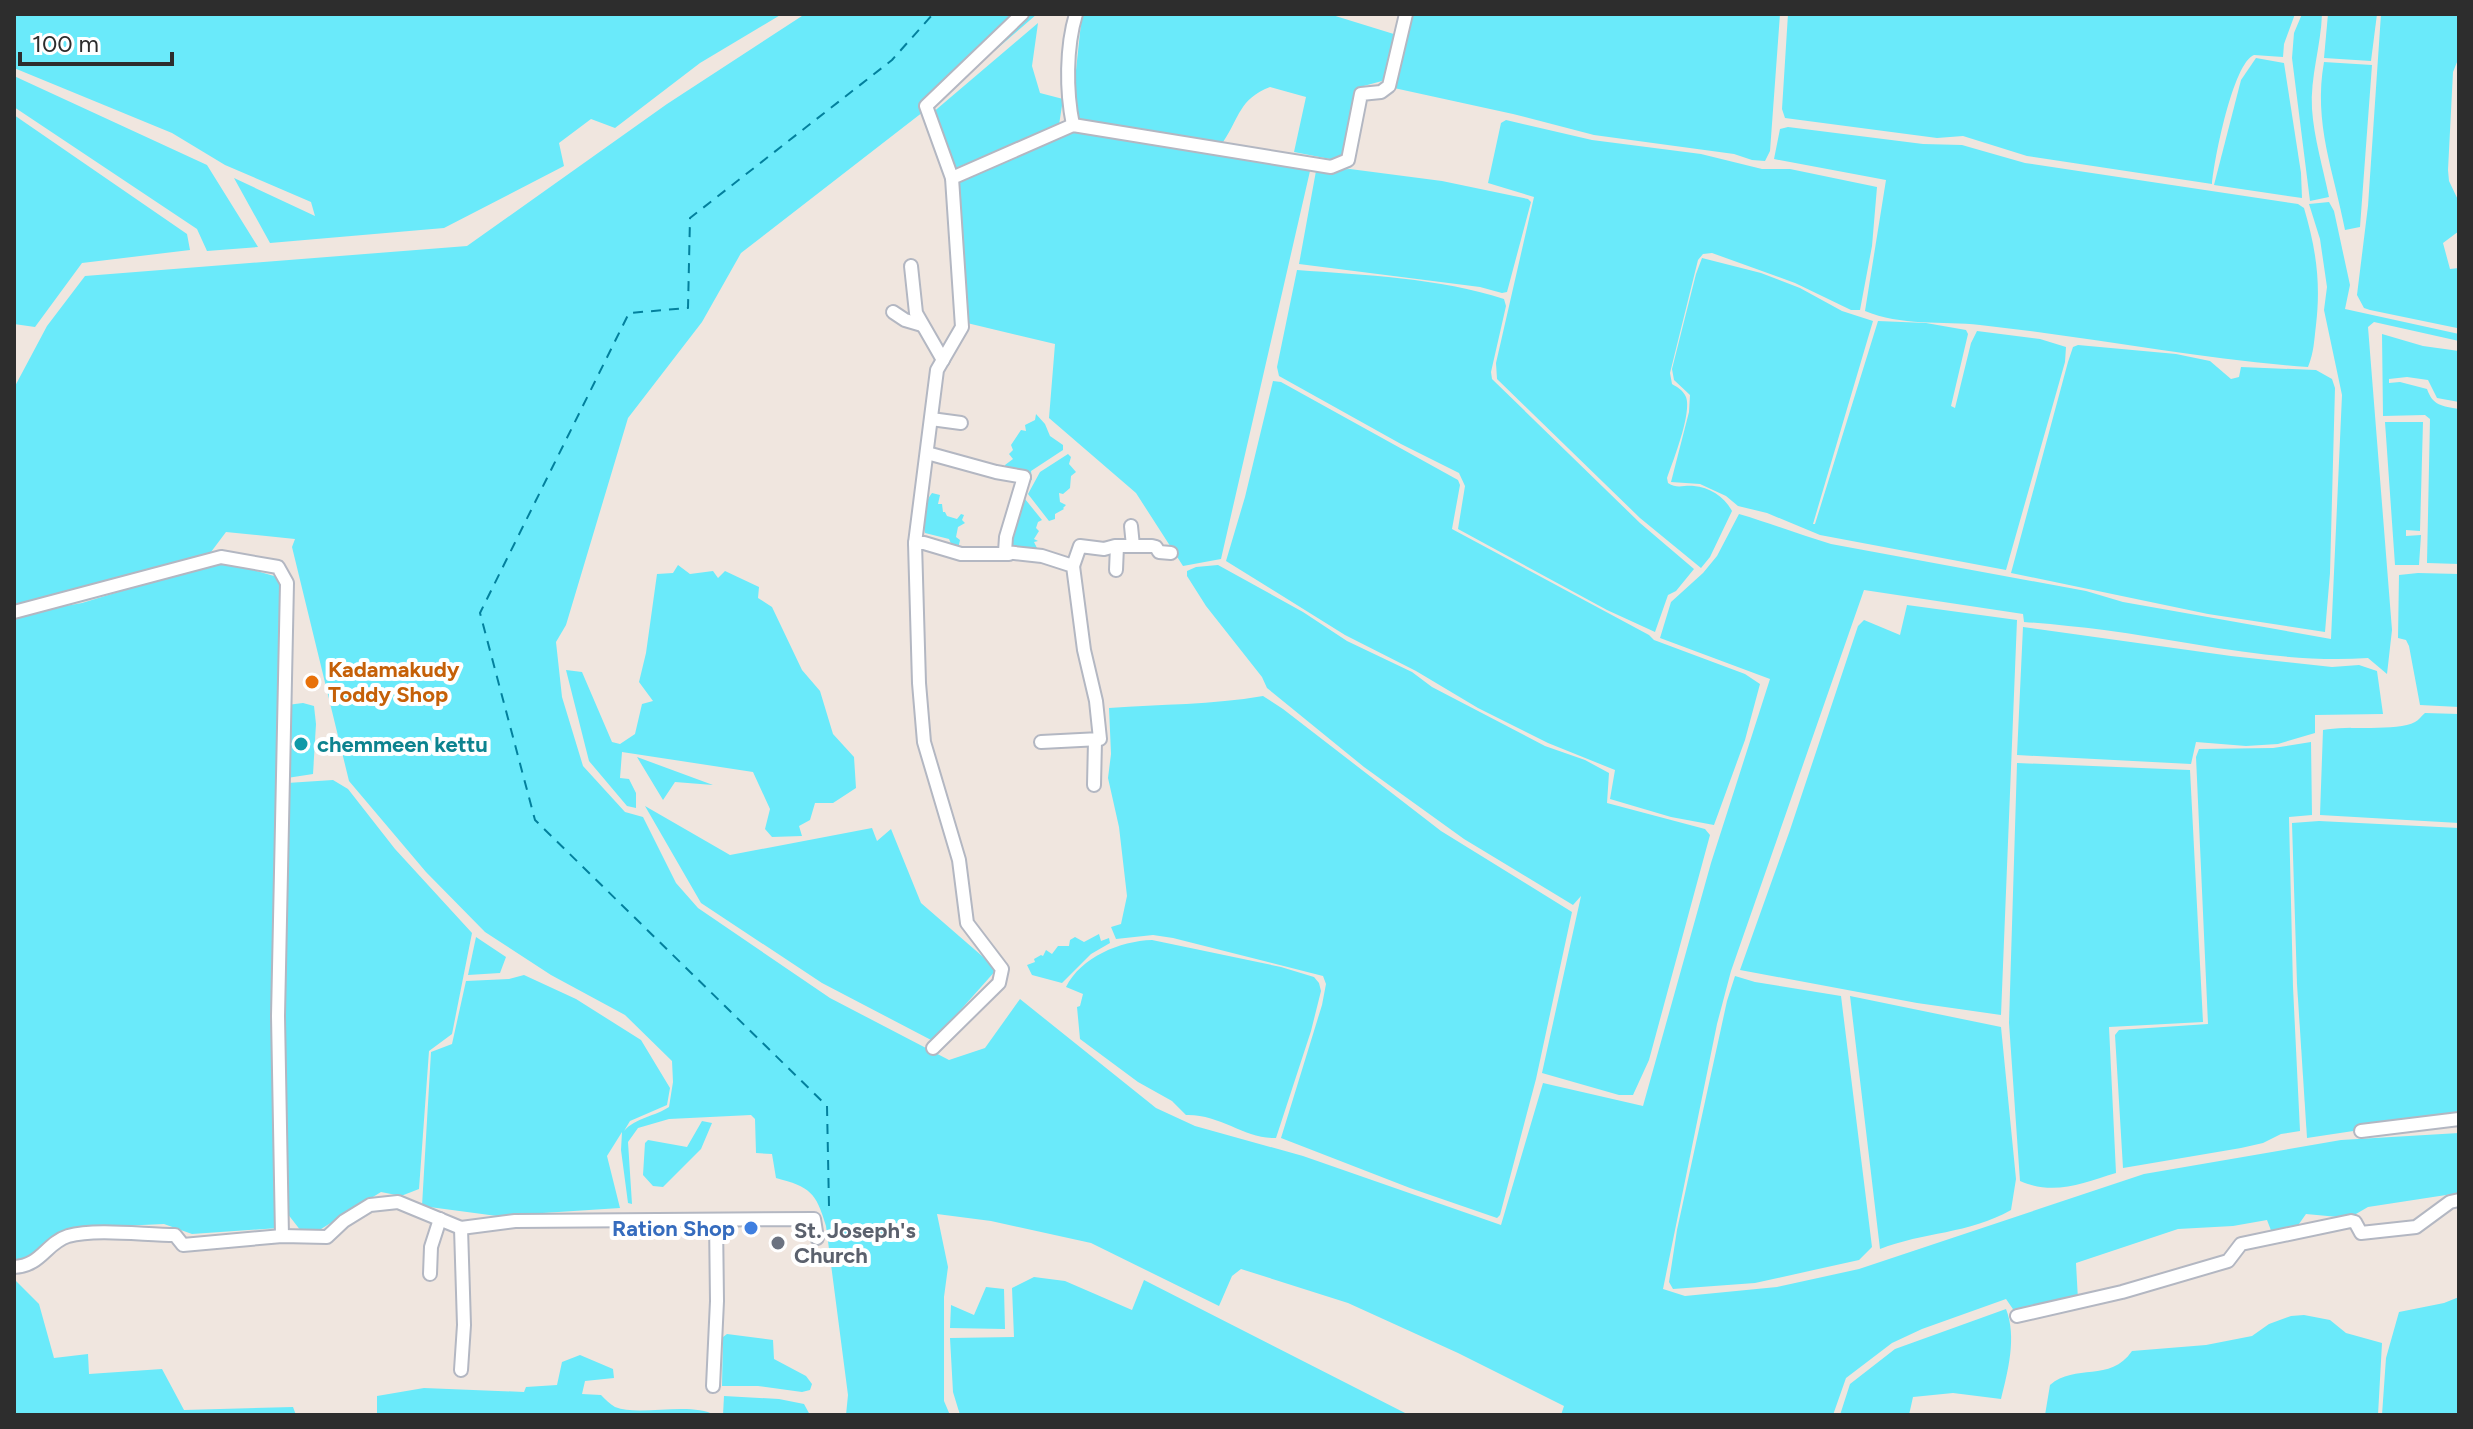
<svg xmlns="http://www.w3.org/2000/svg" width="2473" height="1429" font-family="Figtree,sans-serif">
<rect width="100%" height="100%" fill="#f0e6df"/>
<g fill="#6aeafa">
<polygon points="14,14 782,14 700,63 615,128 591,119 559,143 564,166 444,228 270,243 234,178 315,216 311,202 225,165 172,133 14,68"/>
<path d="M805 14H1037L932 105 741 253 702 322 628 418 566 625 556 642 562 697 583 766 625 812 643 817 676 883 698 908 830 998 949 1060 985 1048 1020 999 1156 1108 1195 1126 1303 1156 1501 1225 1543 1083 1643 1106 1711 863 1770 679 1660 638 1671 602 1703 573 1717 556 1739 514C1770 523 1800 535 1831 544L2086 591 2123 602 2331 639 2342 395 2324 310 2327 287 2320 239 2309 204 2329 202 2334 211 2350 285 2345 309 2459 334V341L2374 322 2368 327 2392 630 2387 674 2368 658C2279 664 2193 642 2104 630 2078 627 2051 624 2024 622L2023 614 1864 590 1731 971 1717 1024 1663 1289 1685 1296 1777 1287 1859 1269 2144 1174 2341 1140 2459 1133V1193L2368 1207 2349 1218 2306 1214 2294 1231 2272 1233 2267 1220 2233 1226 2178 1229 2076 1263 2078 1300 2015 1312 2006 1299 1922 1329 1892 1343 1846 1378 1833 1415H1561L1564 1406 1458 1353 1348 1303 1241 1269 1232 1276 1219 1306 1091 1243 991 1221 937 1214 948 1267 944 1297V1401L950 1415H846L848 1395 826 1226C816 1192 810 1187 776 1178L772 1154 756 1153 755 1119 751 1115 669 1119 638 1128 628 1142 632 1204 628 1203 621 1150 622 1132 607 1156 620 1208 497 1216 422 1206 431 1052 452 1044 466 981 509 979 524 975 576 999 641 1040 670 1088 667 1105 630 1121 624 1131C635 1118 656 1116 669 1107L673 1082 672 1061 625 1015 551 975 485 932 426 872 349 781 292 547 295 539 226 532 208 556 14 608V388L47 326 85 276 467 246 667 104Z"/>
<path d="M1082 14H1329L1397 35 1386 74 1382 81 1360 87C1348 110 1350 134 1343 157L1335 160 1294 152 1306 97 1270 87C1239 99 1240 117 1223 142L1076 119 1074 89Z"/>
<polygon points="1411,14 1780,14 1770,151 1765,161 1752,160 1734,154 1594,135 1513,114 1394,88"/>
<path d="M1788 14H2295L2284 44 2283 57 2254 55C2233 63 2214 160 2212 184L2027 156 1963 136 1937 138 1785 118 1782 109Z"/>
<path d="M2302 14H2322C2321 46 2310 77 2312 109 2314 138 2323 168 2329 197L2310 201 2292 58 2294 33Z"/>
<polygon points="2328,14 2377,14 2371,61 2324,58"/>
<polygon points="2381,14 2459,14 2459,57 2453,72 2448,170 2449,181 2459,202 2459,231 2443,243 2450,269 2459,268 2457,328 2370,310 2364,308 2357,295 2368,206"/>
<polygon points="1038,23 1032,66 1040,93 1063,99 1059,125 951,170 931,114"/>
<polygon points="2256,58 2284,63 2301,173 2302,198 2214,185 2241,80"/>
<path d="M2324 62 2372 65 2360 227 2345 230C2334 172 2313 123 2324 62Z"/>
<polygon points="14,76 207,165 258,247 207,251 197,229 14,107"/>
<polygon points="14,115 187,234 190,250 82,263 35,327 14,324"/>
<path d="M1506 120 1592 140 1701 154 1762 169H1790L1877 187 1872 246 1860 310H1851L1795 283 1712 253 1703 254 1698 260 1670 373 1672 384C1677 387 1683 390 1686 397 1692 413 1673 461 1667 478L1668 483C1677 489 1683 485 1694 486 1709 487 1725 497 1732 511L1710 557 1701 568 1640 518 1497 379 1496 363 1534 197 1488 183 1501 123Z"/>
<path d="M1788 127 1923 144 1962 145 2025 163 2298 204 2304 208C2316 249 2321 282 2316 325 2314 341 2314 352 2308 367 2198 359 2090 337 1980 325 1943 321 1900 326 1865 311L1886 180 1774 159 1780 129Z"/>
<polygon points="1076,129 1310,171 1221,559 1183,566 1136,493 1049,418 1055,344 967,323 957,180"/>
<polygon points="1350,169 1442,181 1528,199 1531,202 1507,292 1502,293 1480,287 1299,264 1316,171"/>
<polygon points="1702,258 1761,273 1800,288 1842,311 1873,321 1813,524 1815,524 1878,321 1926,323 1966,330 1968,334 1951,406 1955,408 1971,343 1977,331 2040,339 2066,347 2065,362 2006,570 1820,535 1767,513 1738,506 1726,496 1700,484 1671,482 1689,412 1690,395 1674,380 1672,369 1696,274"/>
<path d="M1297 270C1364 275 1440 278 1504 299L1506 306 1491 372 1492 379 1640 523 1694 569 1676 591 1668 595 1655 632 1607 610 1458 529 1465 486 1459 473 1401 444 1279 376 1277 367Z"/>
<path d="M2382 334 2423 346 2459 351V402L2437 398 2428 380 2407 377 2389 379V383L2400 382 2427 389C2433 406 2442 406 2459 409V564L2427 563 2430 419 2425 415 2383 416Z"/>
<polygon points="2078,345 2176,354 2210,361 2231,379 2239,377 2241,367 2316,370 2332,379 2335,388 2330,573 2325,632 2208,614 2011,573 2068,362 2073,347"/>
<polygon points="1273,381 1281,382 1458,480 1460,485 1452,529 1649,635 1654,640 1745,674 1760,684 1745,740 1714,825 1671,817 1610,799 1615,770 1548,743 1478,708 1416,671 1345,635 1226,561 1245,497"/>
<polygon points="1036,414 1045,424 1050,436 1063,445 1063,450 1031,471 1032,480 1028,480 1006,470 1005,465 1013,459 1009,454 1013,450 1011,445 1021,430 1026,431 1025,425 1035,420"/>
<polygon points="2423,422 2420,531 2406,530 2406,536 2421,535 2419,565 2395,565 2385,422"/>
<polygon points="1068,454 1071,457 1069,464 1076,472 1071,476 1070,488 1063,494 1059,493 1060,502 1066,505 1063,508 1064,509 1055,514 1055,519 1049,521 1028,494 1040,472"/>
<path d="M932 493 940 495 938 504H942L943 512H945L947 516 957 519 961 514 964 515 962 520 965 523 958 527 956 537 960 540 958 549 952 546 949 539 925 533C922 521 924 502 932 493Z"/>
<polygon points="1025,499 1042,520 1038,522 1036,528 1039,531 1034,539 1038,541 1034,542 1037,548 1010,550 1018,500"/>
<polygon points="221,561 274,576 284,584 278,1228 192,1234 164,1224 98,1227 27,1260 14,1260 14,615 82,603"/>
<polygon points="678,565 690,574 713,571 718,578 725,571 759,587 758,598 772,607 802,670 820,691 833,734 854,757 856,788 833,803 815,803 810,820 799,826 802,836 772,837 765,829 770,809 753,772 622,752 620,778 629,779 636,793 636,808 627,806 589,761 566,670 582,672 612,742 620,744 635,734 642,704 653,701 639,682 646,653 657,574 673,573"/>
<polygon points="1218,565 1303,612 1347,641 1412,672 1432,687 1545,746 1585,760 1609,773 1607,803 1705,829 1710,835 1649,1060 1633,1095 1619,1095 1542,1073 1581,896 1573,905 1464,839 1364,767 1267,688 1262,677 1206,606 1187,576 1187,571 1196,567"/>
<polygon points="2418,573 2459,574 2459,707 2420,705 2409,646 2406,640 2398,638 2399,575"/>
<polygon points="1907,605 2017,620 2001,1015 1917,1003 1740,970 1790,830 1858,626 1864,620 1900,635"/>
<polygon points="2023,627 2231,656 2332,667 2359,665 2377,671 2383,714 2315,715 2315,733 2278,744 2246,746 2196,742 2191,764 2017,755"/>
<path d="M1263 696 1283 709 1441 831 1572 912 1536 1079 1500 1215 1497 1218 1410 1188 1281 1138 1322 1005 1326 984 1323 976 1173 938 1153 935 1116 939 1111 927 1121 924 1127 896 1119 827 1108 778 1111 754 1109 708C1161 704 1212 705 1263 696Z"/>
<polygon points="303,703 314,706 316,724 313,774 287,778 287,705"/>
<path d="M2425 713 2459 714V823L2320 815 2323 730C2347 725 2397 732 2415 722 2419 720 2421 716 2425 713Z"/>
<polygon points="2311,742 2312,815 2289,817 2293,987 2300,1131 2281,1134 2263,1143 2241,1148 2123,1168 2115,1035 2119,1030 2208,1024 2196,757 2199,749 2273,748"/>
<polygon points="637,757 713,785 675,782 663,800"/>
<path d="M2017 763 2190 770 2203 1022 2109 1027 2116 1173C2082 1183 2055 1196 2020 1181L2009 1023Z"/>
<polygon points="333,780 348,789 395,849 472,933 452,1034 429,1051 419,1189 401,1196 381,1192 321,1229 301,1231 287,1213 280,1041 287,783"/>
<polygon points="645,806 730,855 872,828 877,841 891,829 921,903 997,969 933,1041 822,983 701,903"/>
<polygon points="2319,821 2459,828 2459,1115 2307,1138 2297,984 2292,823"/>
<polygon points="1099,934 1101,941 1109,938 1110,943 1091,954 1062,983 1032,975 1027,965 1035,962 1034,959 1041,955 1043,956 1046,950 1052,954 1058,946 1069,946 1070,940 1075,937 1084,942"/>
<polygon points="476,937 506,957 500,973 468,975"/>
<path d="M1152 940 1281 967 1314 977 1319 983 1321 991 1311 1031 1276 1138C1244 1139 1221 1114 1186 1115L1172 1101 1138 1082 1080 1039 1077 1007 1080 1006 1083 994 1066 987C1081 957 1120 941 1152 940Z"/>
<polygon points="1735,976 1755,982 1841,996 1872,1247 1859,1260 1755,1283 1673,1289 1669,1282 1677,1230 1727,1001"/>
<path d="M1850 996 2001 1027 2016 1179 2011 1210C1969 1234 1923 1232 1880 1249Z"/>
<polygon points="702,1121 712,1123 701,1149 663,1187 653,1186 643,1175 645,1143 648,1140 687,1147"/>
<polygon points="1034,1277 1065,1281 1132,1310 1144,1280 1409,1415 960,1415 953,1392 950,1338 1014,1337 1012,1288"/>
<polygon points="14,1279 39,1304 54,1358 88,1354 89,1374 162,1369 184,1410 293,1407 296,1415 14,1415"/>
<polygon points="986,1287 1004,1289 1005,1329 950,1328 951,1305 974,1315"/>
<polygon points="2459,1297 2459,1415 2382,1415 2386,1358 2399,1312 2444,1303"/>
<path d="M2006 1309C2017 1337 2008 1371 2001 1399L1953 1393 1913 1397 1909 1415H1840L1850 1384 1895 1349Z"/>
<path d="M2304 1315 2330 1320 2346 1333 2382 1343 2378 1415H2045L2050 1385C2075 1363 2110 1383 2132 1351L2206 1345 2252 1336 2269 1324 2291 1316Z"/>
<polygon points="727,1334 773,1340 774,1359 806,1376 812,1384 810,1390 802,1392 758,1386 722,1386 723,1337"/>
<path d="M580 1355 613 1369 614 1378 585 1381 582 1394 601 1395C605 1399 610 1404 615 1407 640 1417 689 1401 715 1415H377V1396L424 1388 524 1392 526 1387 557 1385 562 1362Z"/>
<polygon points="724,1396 779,1399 804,1404 810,1415 723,1415"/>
</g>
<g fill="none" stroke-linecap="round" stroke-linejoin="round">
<polyline stroke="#03809d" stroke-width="2" stroke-dasharray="10 8" stroke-linecap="butt" points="829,1206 827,1106 535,820 480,613 629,313 688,308 690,218 892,60 933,14"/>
<g stroke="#b3b7c2" stroke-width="16">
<g id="minor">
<path d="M1073 125C1066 91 1066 47 1076 14"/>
<polyline points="952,178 926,106 1022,14"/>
<polyline points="911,266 916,313 943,360"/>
<polyline points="893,312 905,320 922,325"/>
<polyline points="931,419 961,423"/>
<polyline points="927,453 996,472 1024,477 1006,537 1005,552 1042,556 1073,566 1084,650 1096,701 1100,739 1041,742"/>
<polyline points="1131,526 1133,546"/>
<polyline points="915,543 924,543 961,554 1009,554"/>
<polyline points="1073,566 1080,546 1104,549 1115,546 1152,546 1156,547 1159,552 1171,553"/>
<polyline points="1116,570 1117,546"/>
<polyline points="14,612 221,557 278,567 287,583 278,1016 282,1236"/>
<polyline points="1094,785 1095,741"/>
<polyline points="933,1048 999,983 1002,969 967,923 959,860 924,742 919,683 915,543 937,370 962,327 952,178 1073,125 1331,167 1348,160 1361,94 1381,92 1389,86 1406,14"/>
<polyline points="2361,1131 2459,1119"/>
<polyline points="461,1228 464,1325 461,1370"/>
<path d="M14 1267C41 1266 46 1243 68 1236 97 1228 144 1235 175 1235L183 1245 282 1236 327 1237 344 1221 370 1205 398 1202 461 1228 515 1221 814 1219 817 1238"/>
<polyline points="430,1274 431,1247 440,1219"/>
<polyline points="2017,1316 2122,1292 2228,1261 2241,1244 2351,1221 2355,1222 2361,1233 2416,1227 2450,1202 2459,1200"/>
<polyline points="713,1386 717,1301 716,1220"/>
</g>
</g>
<use href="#minor" stroke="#fff" stroke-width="12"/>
</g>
<circle fill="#e8710a" stroke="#fff" stroke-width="3" cx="312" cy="682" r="8"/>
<circle fill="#0f9aa8" stroke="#fff" stroke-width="3" cx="301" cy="744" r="8"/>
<circle fill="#3f7fe0" stroke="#fff" stroke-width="3" cx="751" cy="1228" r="8"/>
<circle fill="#6b7280" stroke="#fff" stroke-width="3" cx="778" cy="1243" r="8"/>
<g text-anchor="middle" stroke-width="8" stroke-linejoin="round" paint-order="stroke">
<g font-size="22" font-weight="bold" fill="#c56008" stroke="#fff" text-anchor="start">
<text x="328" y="677">Kadamakudy<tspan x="328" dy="25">Toddy Shop</tspan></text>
</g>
<g font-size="22" font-weight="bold" fill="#0d838f" stroke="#fff" text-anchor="start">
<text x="317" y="752">chemmeen kettu</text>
</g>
<g font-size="22" font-weight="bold" fill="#366cbe" stroke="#fff" text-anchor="end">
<text x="735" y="1236">Ration Shop</text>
</g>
<g font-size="22" font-weight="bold" fill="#5b616d" stroke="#fff" text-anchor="start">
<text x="794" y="1238">St. Joseph's<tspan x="794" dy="25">Church</tspan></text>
</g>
</g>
<rect width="2473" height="1429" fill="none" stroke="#2d2d2d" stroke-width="32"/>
<path d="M20 52v12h152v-12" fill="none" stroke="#2d2d2d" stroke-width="4"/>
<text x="32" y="52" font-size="24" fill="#2d2d2d" stroke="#ffffff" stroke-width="6" paint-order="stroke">100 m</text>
</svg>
